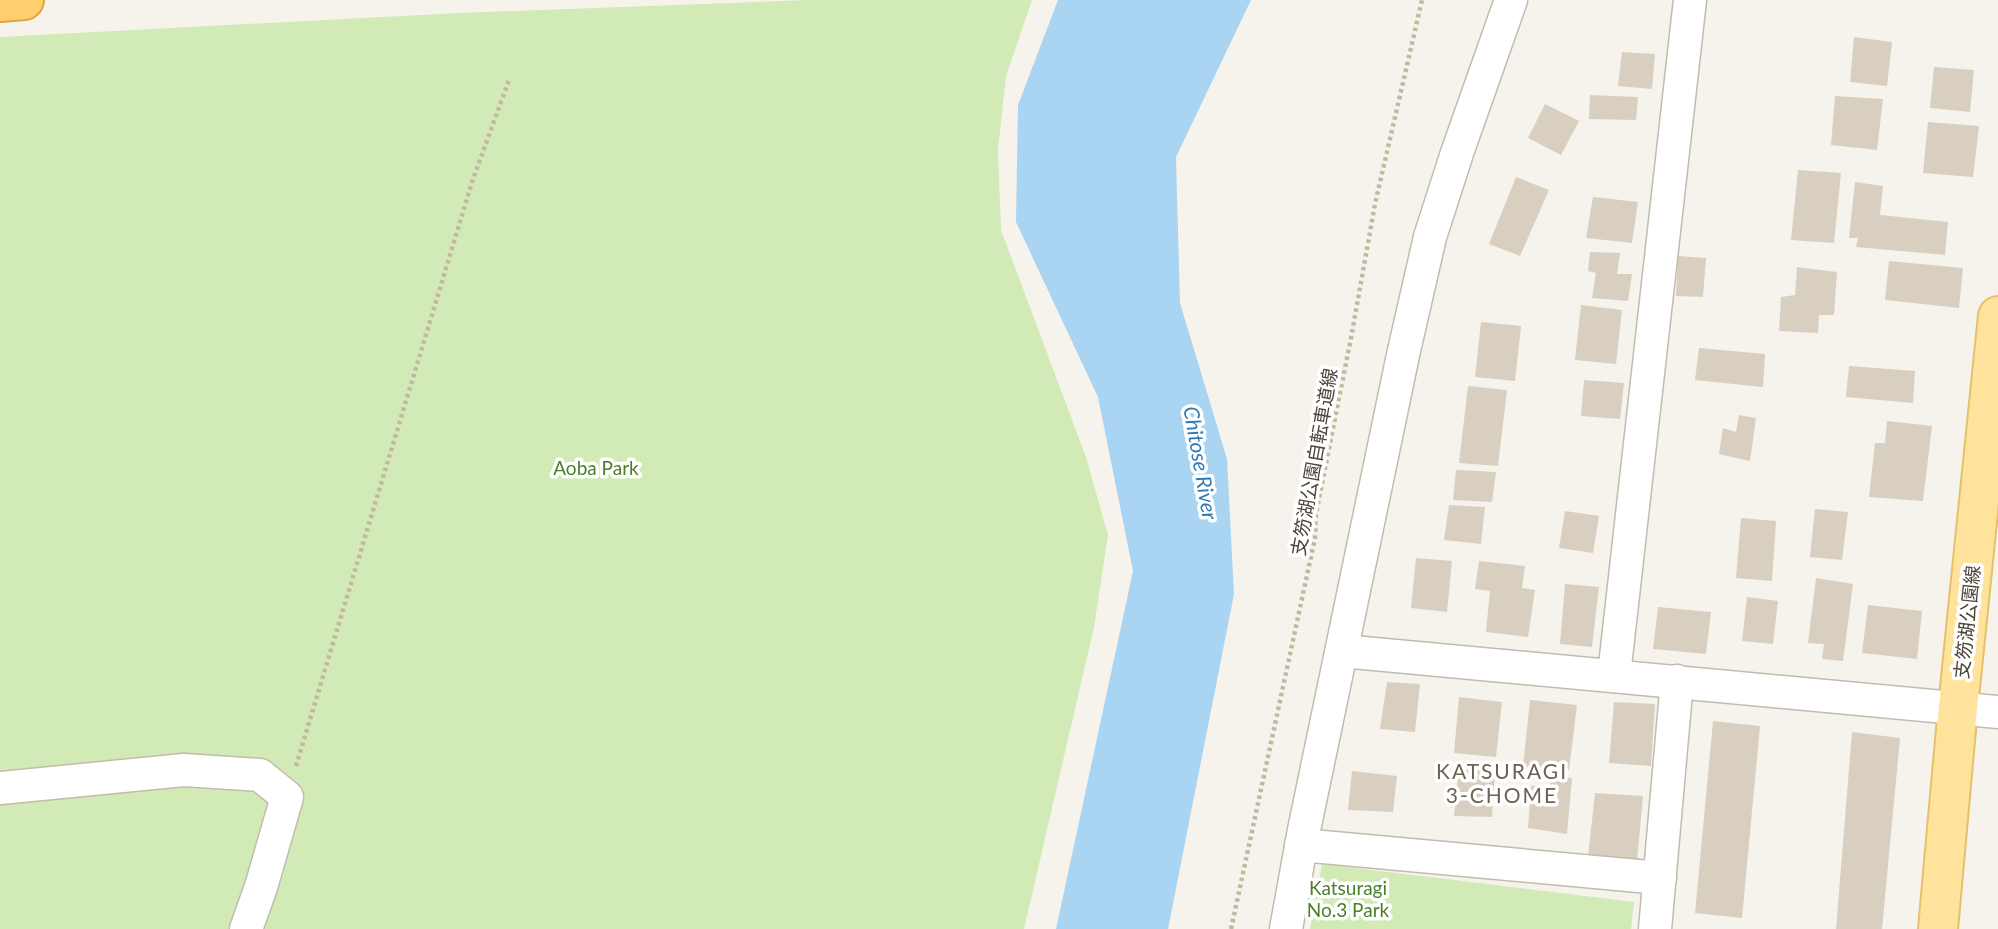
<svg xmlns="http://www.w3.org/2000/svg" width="1998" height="929" font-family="Lato,'Noto Sans JP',sans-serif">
<rect width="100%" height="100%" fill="#f6f3ec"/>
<g fill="#d2eab5">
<polygon points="808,0 1032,0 1006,76 998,150 1001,230 1086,457 1108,535 1094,627 1024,929 0,929 0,37 459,13"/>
<polygon points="1322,864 1634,902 1631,929 1310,929"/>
</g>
<polygon fill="#a9d4f2" points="1058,0 1251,0 1176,157 1180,303 1227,459 1234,594 1168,929 1056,929 1133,571 1098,397 1016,222 1018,105"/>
<g fill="#d8cfc1">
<polygon points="1854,37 1892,42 1887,86 1850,82"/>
<polygon points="1622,52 1655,54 1652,89 1618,86"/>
<polygon points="1934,67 1974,70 1970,112 1930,108"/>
<polygon points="1590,95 1638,97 1636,120 1589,119"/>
<polygon points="1835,96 1883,99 1877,150 1831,145"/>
<polygon points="1545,104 1579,121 1561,155 1528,138"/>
<polygon points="1928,122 1979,126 1973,177 1923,173"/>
<polygon points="1798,170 1841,173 1834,243 1791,240"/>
<polygon points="1516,177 1549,190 1520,256 1489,244"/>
<polygon points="1855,182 1883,186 1880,215 1948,222 1945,255 1856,247 1858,238 1849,238"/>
<polygon points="1593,197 1638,202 1632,243 1586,238"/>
<polygon points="1590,252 1620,253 1617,274 1632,274 1628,301 1592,298 1596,273 1588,271"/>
<polygon points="1678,256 1706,258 1703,297 1676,296"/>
<polygon points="1889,261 1963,268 1959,308 1885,300"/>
<polygon points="1797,267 1837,272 1834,315 1819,315 1818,333 1779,331 1781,297 1795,295"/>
<polygon points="1581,305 1622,310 1616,364 1575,360"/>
<polygon points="1481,322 1521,326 1515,381 1475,377"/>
<polygon points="1699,348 1765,354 1763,387 1695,380"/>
<polygon points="1849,366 1915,371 1913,403 1846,397"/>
<polygon points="1584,380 1624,383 1620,419 1581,416"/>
<polygon points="1468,386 1507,390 1498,466 1459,463"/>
<polygon points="1739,415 1756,418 1750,461 1719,454 1723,428 1736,432"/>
<polygon points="1887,421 1932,426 1923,501 1869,497 1875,443 1885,443"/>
<polygon points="1456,470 1496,472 1492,502 1453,500"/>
<polygon points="1449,505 1485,507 1481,544 1444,540"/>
<polygon points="1815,509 1848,512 1842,560 1810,557"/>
<polygon points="1565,511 1599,516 1593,553 1559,548"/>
<polygon points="1741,518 1776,521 1772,581 1736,578"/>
<polygon points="1416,558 1452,561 1447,612 1411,608"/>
<polygon points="1479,561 1525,566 1522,588 1535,590 1528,637 1486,632 1490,591 1475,589"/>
<polygon points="1816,578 1853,584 1843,661 1822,659 1824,644 1808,643"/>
<polygon points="1565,584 1599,587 1592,647 1560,644"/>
<polygon points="1747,597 1778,601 1773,644 1742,641"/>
<polygon points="1868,605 1922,611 1917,659 1862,653"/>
<polygon points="1658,607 1711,612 1706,654 1653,649"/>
<polygon points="1387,682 1420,684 1415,732 1380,729"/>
<polygon points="1459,697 1502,702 1496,757 1454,753"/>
<polygon points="1530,700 1577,705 1569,770 1523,767"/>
<polygon points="1614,702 1655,704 1651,766 1609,763"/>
<polygon points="1713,721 1760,726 1742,918 1695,913"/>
<polygon points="1852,732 1900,738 1882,929 1836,929"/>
<polygon points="1459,768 1495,771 1492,817 1454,816"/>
<polygon points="1352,771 1397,776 1393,812 1348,810"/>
<polygon points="1550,774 1572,778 1567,834 1528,828 1531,786 1550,785"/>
<polygon points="1595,793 1643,796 1637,861 1588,857"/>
</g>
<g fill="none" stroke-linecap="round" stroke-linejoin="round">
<g stroke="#c2bbae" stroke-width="35">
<g id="minor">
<polyline points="1342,651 1998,712"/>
<polyline points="1614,675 1690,0"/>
<polyline points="0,788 184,770 260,775 287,797 261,887 246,929"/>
<polyline points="1301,845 1660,878"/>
<polyline points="1286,929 1304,830 1403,355 1430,237 1457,153 1511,0"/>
<polyline points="1655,929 1677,681"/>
</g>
</g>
<g stroke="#e6c16a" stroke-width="42">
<polyline id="major" points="1938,929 1958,707 1998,316"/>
</g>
<g stroke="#e0a43c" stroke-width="42">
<polyline id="highway" points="0,2 24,0"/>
</g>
<g stroke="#c4b79f" stroke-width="4.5" stroke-dasharray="3.5 3.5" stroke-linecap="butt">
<polyline points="296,766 472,182 509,80"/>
<polyline points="1231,929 1315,538 1316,514 1351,338 1375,204 1422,0"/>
</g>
<use href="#minor" stroke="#fff" stroke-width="32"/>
<use href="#major" stroke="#ffe39c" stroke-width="38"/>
<use href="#highway" stroke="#ffcf6e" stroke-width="38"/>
</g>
<g text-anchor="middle" stroke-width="7" stroke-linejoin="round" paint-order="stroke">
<g font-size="19" fill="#4b4439" stroke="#fff">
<text transform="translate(1314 462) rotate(-80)" y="7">支笏湖公園自転車道線</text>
<text transform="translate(1967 622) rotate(-84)" y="7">支笏湖公園線</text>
</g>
<g font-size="19" fill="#4a7f2a" stroke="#fff">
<text x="596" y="475">Aoba Park</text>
<text x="1348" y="895">Katsuragi<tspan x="1348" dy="22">No.3 Park</tspan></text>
</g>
<g font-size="21" font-style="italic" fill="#2e7ab2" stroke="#fff">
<text transform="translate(1200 463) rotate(80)" y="7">Chitose River</text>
</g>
<g font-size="21" letter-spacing="2" fill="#6e6250" stroke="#fff">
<text x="1502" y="779">KATSURAGI<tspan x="1502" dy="24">3-CHOME</tspan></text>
</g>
</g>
</svg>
